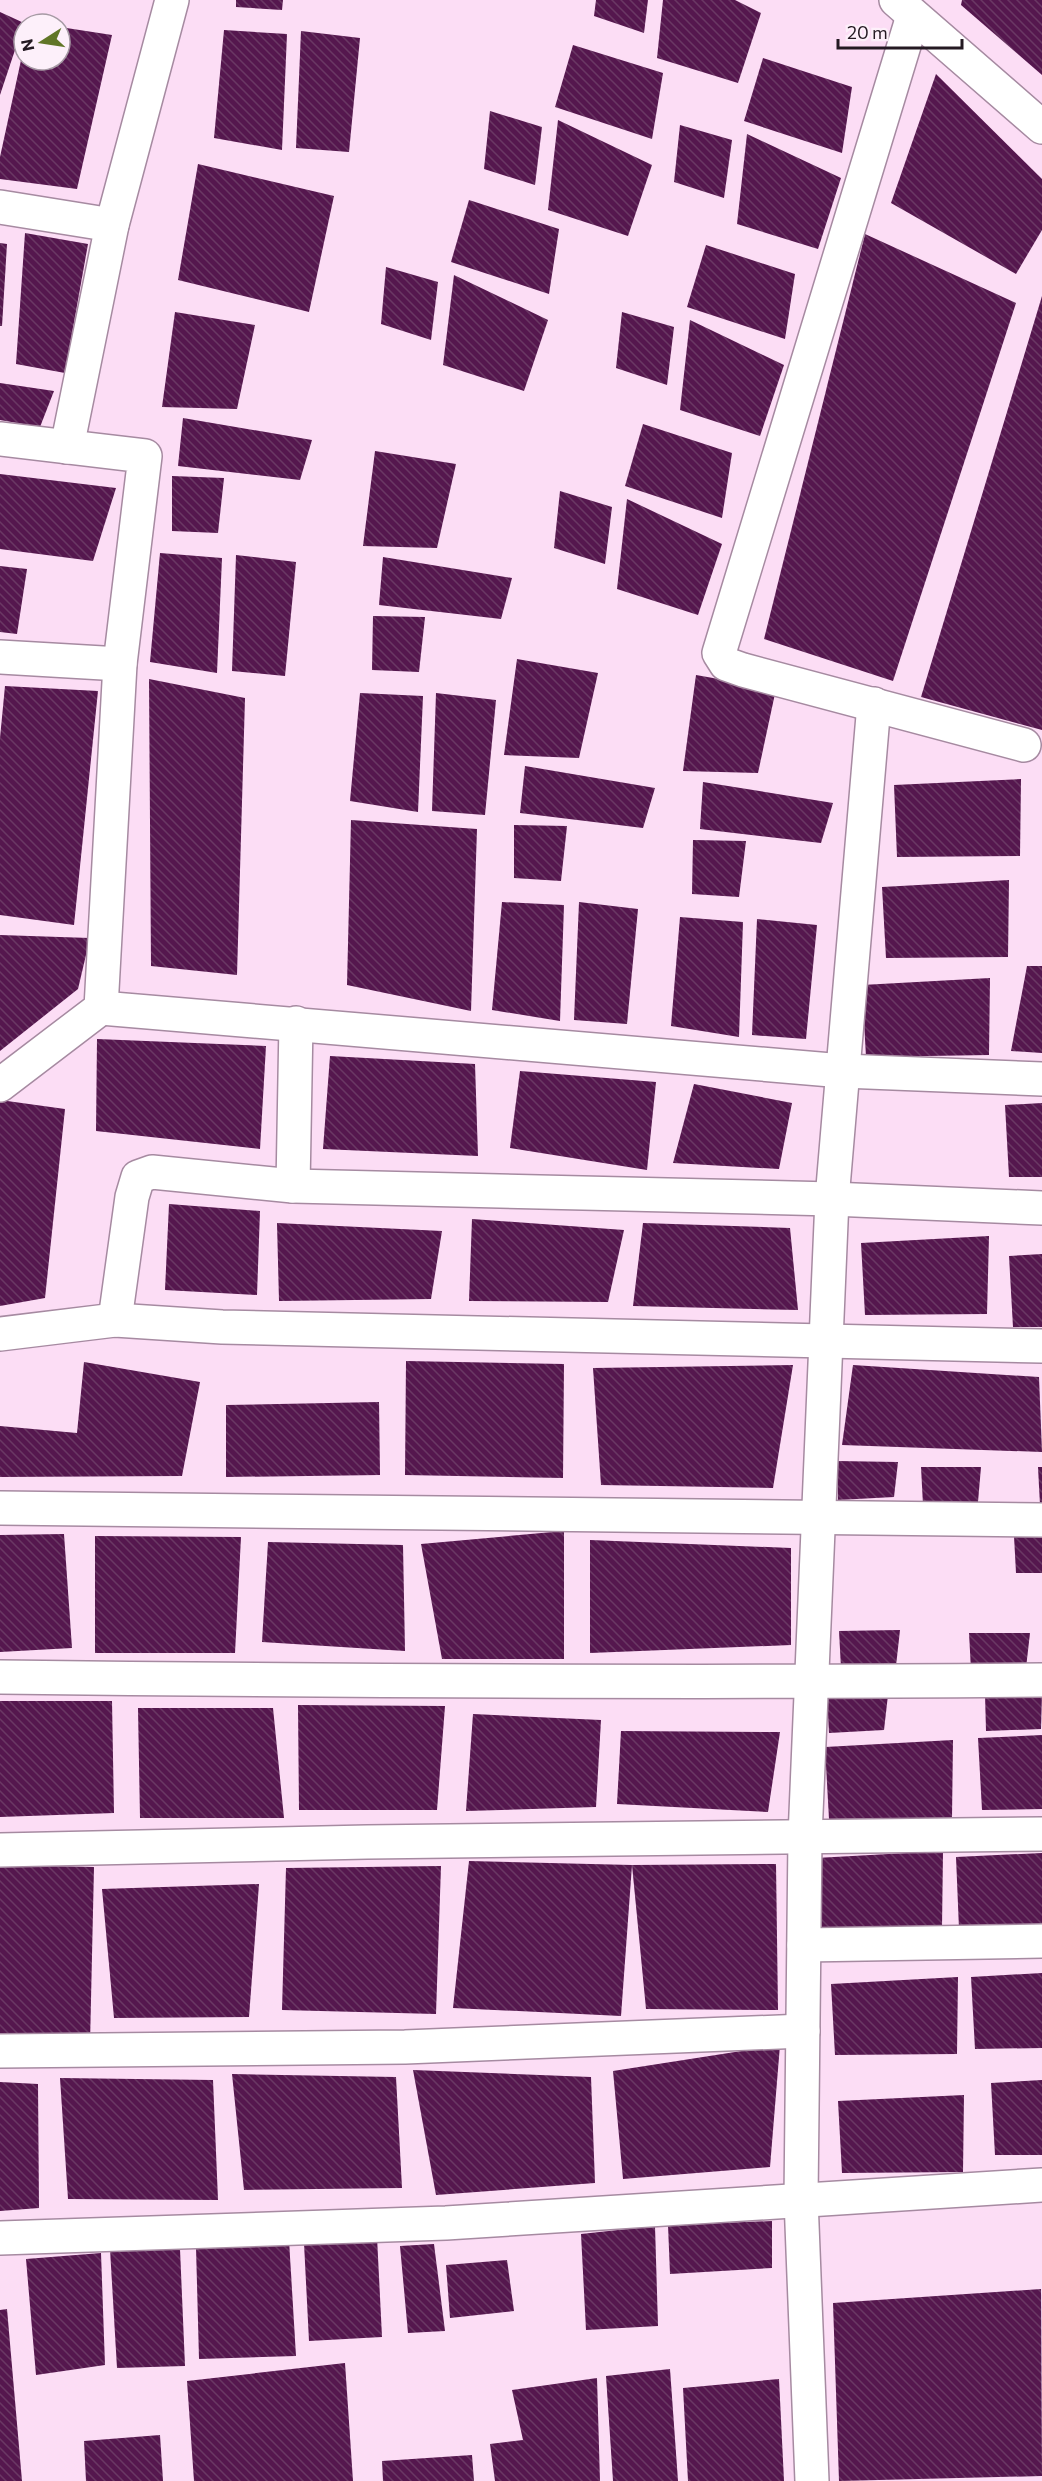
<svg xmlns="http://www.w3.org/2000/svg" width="1042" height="2481" font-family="Commissioner,sans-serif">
<defs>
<pattern id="building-back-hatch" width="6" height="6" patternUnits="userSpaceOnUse" patternTransform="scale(1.5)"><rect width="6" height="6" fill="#55174e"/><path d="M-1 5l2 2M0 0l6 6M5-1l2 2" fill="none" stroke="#6a3864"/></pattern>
</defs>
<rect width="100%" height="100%" fill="#fcddf5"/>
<g fill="url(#building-back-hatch)">
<polygon points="236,0 283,0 282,10 236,7"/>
<polygon points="596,0 648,0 644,33 594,16"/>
<polygon points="663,0 735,0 761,13 738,83 657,58"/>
<polygon points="962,0 1042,0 1042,75 961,5"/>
<polygon points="0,12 24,23 0,95"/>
<polygon points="60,27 112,35 77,189 0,179 0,157 23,51 24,60 60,60"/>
<polygon points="224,30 287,34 282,150 214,138"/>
<polygon points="301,31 360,38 349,152 296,148"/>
<polygon points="573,45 663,73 652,139 555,107"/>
<polygon points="763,58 852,87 842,153 744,121"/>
<polygon points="936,74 1042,179 1042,230 1016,274 891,203"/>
<polygon points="490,111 542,127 535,185 484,169"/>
<polygon points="558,120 652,165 628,236 548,210"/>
<polygon points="680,125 732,140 724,198 674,182"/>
<polygon points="747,134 841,178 818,249 737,224"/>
<polygon points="198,164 334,196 309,312 178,280"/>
<polygon points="469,200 559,229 549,294 451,262"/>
<polygon points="25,233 88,244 65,373 16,364"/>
<polygon points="865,234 1016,303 893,681 764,639"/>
<polygon points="0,243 7,244 2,326 0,326"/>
<polygon points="706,245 795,274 785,339 687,307"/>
<polygon points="386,267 438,282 431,340 381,324"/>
<polygon points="454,275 548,320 524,391 443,365"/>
<polygon points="1042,296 1042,730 921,697"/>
<polygon points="175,312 255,325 237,409 162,407"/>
<polygon points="622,312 674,327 667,385 616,368"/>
<polygon points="690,320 784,365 760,436 680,410"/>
<polygon points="0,383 54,391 40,427 0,420"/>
<polygon points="183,418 312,440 300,480 178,466"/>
<polygon points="643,424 732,453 722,518 625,486"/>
<polygon points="375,451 456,464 437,548 363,546"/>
<polygon points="0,474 116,488 93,561 0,549"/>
<polygon points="172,476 224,478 218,533 172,531"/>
<polygon points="560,491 612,507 605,564 554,548"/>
<polygon points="627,499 722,544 698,615 617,589"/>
<polygon points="160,553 222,558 217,673 150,662"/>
<polygon points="236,555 296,562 285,676 232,671"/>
<polygon points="383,557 512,578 501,619 379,605"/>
<polygon points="0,566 27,569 17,634 0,632"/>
<polygon points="373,616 425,617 419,672 372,670"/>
<polygon points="517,659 598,673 579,758 504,755"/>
<polygon points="696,675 776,689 758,773 683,771"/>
<polygon points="149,679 245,698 237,975 151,966"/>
<polygon points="5,686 98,691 74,925 0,915 0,738"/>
<polygon points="360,693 423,696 418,812 350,801"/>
<polygon points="436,693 496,700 485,815 432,811"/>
<polygon points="525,766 655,788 643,828 520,813"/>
<polygon points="1021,779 1020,856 897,857 894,785"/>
<polygon points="703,782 833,803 821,843 700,829"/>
<polygon points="351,820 477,829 471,1011 347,985"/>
<polygon points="514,825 567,826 561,881 514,878"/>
<polygon points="693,840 746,841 739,897 692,894"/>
<polygon points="1009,880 1008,957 886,958 882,887"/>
<polygon points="502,902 564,905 560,1021 492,1010"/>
<polygon points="579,902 638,909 627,1024 574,1020"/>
<polygon points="680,917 743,922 739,1037 671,1026"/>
<polygon points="757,919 817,925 806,1039 752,1035"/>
<polygon points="0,935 90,938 78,989 0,1051"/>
<polygon points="1027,966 1042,966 1042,1053 1011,1051"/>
<polygon points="990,978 989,1055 866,1057 862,985"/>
<polygon points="97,1039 266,1046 260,1149 96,1131"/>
<polygon points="330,1056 475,1064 478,1156 323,1149"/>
<polygon points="520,1071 656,1082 647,1170 510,1148"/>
<polygon points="694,1084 792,1103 779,1169 673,1163"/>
<polygon points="0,1100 65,1109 45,1298 0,1306"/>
<polygon points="1042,1103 1042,1177 1009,1177 1005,1105"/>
<polygon points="169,1204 260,1211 257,1295 165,1290"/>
<polygon points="472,1219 624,1230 608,1302 469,1301"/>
<polygon points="277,1223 442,1231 431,1299 279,1301"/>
<polygon points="643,1223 790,1228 798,1310 633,1306"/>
<polygon points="989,1236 987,1314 865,1315 861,1243"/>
<polygon points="1042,1254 1042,1327 1013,1327 1009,1256"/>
<polygon points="406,1361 564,1364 563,1478 405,1475"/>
<polygon points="84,1362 200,1382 182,1476 0,1477 0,1426 77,1433"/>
<polygon points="793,1365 773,1488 601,1485 593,1368"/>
<polygon points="853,1365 1039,1377 1042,1452 842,1445"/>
<polygon points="379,1402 380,1475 226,1477 226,1405"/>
<polygon points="837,1461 898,1462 894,1497 838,1500"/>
<polygon points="921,1467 981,1467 978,1502 923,1505"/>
<polygon points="1038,1467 1042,1467 1042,1505 1040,1505"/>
<polygon points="564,1531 564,1659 442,1659 421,1544"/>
<polygon points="64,1534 72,1648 0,1652 0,1535"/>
<polygon points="95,1536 241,1537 235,1653 95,1653"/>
<polygon points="1014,1536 1042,1536 1042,1573 1016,1573"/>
<polygon points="590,1540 791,1548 791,1645 590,1653"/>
<polygon points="268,1542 403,1545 405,1651 262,1642"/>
<polygon points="900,1630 896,1666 841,1668 839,1631"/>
<polygon points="969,1633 1030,1633 1026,1668 971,1670"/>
<polygon points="985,1694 1042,1694 1041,1729 986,1731"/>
<polygon points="827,1695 888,1695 884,1730 829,1733"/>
<polygon points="0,1701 112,1701 114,1813 0,1817"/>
<polygon points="298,1705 445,1706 437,1810 299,1810"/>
<polygon points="138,1708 273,1708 284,1818 140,1818"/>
<polygon points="473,1714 601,1720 596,1807 466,1811"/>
<polygon points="621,1731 780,1732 768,1812 617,1804"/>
<polygon points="1042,1735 1042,1809 982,1810 978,1738"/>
<polygon points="953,1740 952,1818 829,1819 825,1747"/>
<polygon points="943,1851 942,1928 820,1929 816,1858"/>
<polygon points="1042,1853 1042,1928 959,1929 956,1857"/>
<polygon points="469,1861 632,1865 621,2016 453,2008"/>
<polygon points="776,1864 778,2010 646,2009 632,1865"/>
<polygon points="0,1865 94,1867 90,2044 0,2042"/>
<polygon points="441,1866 436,2014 282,2010 286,1868"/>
<polygon points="259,1884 249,2017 114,2018 102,1889"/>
<polygon points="1042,1973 1042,2048 975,2049 971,1977"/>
<polygon points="958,1977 957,2054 835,2055 831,1984"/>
<polygon points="780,2045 770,2167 623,2179 613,2071"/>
<polygon points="413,2070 591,2077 595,2183 436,2195"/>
<polygon points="232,2074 396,2077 402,2188 244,2190"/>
<polygon points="60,2078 213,2080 218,2200 68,2199"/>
<polygon points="1042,2080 1042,2155 995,2155 991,2083"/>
<polygon points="0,2082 38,2084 39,2208 0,2211"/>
<polygon points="964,2095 963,2172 842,2173 838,2101"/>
<polygon points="772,2221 772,2268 670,2274 668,2225"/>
<polygon points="655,2226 658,2326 586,2330 581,2234"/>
<polygon points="377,2237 382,2337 309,2341 304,2243"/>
<polygon points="289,2240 296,2356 199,2359 196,2247"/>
<polygon points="434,2244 445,2331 408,2333 400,2246"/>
<polygon points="110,2249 180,2249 185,2366 117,2368"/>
<polygon points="101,2253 105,2365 36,2375 26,2259"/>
<polygon points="507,2260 514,2311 450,2318 446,2265"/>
<polygon points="1041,2289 1042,2476 839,2481 833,2303"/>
<polygon points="7,2309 22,2481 0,2481 0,2310"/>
<polygon points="345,2363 353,2481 194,2481 187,2381"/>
<polygon points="670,2369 678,2481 613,2481 606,2376"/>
<polygon points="597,2378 600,2481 495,2481 490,2444 523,2440 512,2390"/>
<polygon points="779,2379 784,2481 688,2481 683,2388"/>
<polygon points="160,2435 163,2481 86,2481 84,2441"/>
<polygon points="472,2455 474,2481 383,2481 382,2461"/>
</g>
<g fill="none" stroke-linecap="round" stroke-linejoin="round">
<g stroke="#a68aa1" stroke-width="36">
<g id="minor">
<polyline points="896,0 1042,127"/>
<polyline points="913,16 719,653 726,664 743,670 1024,745"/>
<polyline points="0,207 112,225"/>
<polyline points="0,439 145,456 120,664 101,1008 0,1085"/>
<polyline points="67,447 112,225 172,0"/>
<polyline points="0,657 120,664"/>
<polyline points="101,1008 843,1071 1042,1079"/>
<polyline points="293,1186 296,1023"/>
<polyline points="115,1320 132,1197 138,1177 152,1172 293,1186 832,1199 1042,1208"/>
<polyline points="0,1334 115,1320 222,1327 1042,1346"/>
<polyline points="0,1508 1042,1520"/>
<path d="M0 1677C347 1681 695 1683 1042 1680"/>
<polyline points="0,1850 367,1842 1042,1834"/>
<polyline points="804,1945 1042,1941"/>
<polyline points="0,2051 405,2047 803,2031"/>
<polyline points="0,2238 446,2223 1042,2185"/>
<polyline points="812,2481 801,2199 805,1837 832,1199 874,704"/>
</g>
</g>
<use href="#minor" stroke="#fff" stroke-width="33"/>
</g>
<g transform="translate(42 42) rotate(258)"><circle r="28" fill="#fdf0fa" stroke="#a69aa4" stroke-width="1.5"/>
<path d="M0-4.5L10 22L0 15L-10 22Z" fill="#617627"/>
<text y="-9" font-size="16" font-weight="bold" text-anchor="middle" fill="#241922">N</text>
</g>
<path d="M838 39v9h124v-9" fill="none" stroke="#241922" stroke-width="3"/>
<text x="847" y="39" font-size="18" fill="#241922" stroke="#fdf0fa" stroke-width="4.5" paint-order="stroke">20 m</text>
</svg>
